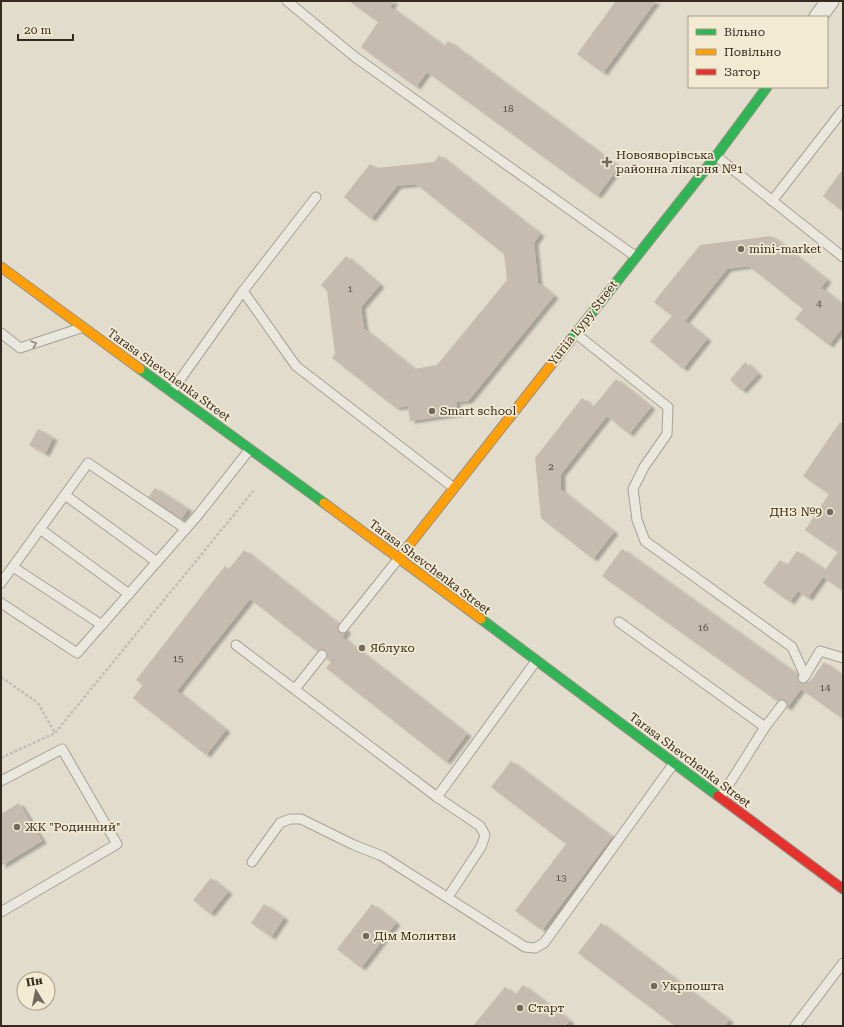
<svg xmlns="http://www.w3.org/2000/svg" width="844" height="1027" font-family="'Roboto Serif',serif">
<defs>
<filter id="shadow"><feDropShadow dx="4.5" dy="2.5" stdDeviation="1" flood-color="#0004"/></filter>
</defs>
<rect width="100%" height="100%" fill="#e2dccd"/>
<g fill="#c5bbae" filter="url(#shadow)">
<polygon points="349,1 394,1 390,7 444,46 448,41 619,167 597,196 427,72 416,87 361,47 378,22"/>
<polygon points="616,1 656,1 603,73 577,54"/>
<polygon points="439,155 540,234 534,243 538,283 554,296 468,401 456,402 458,414 410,421 408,406 396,408 332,358 335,354 327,291 321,285 346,256 380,285 361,307 364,329 414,369 437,365 507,280 504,254 416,184 397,186 371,219 344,197 370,164 376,168 434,162"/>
<polygon points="843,169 843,212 823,196"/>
<polygon points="771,236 827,280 821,288 843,305 843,327 829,345 795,319 803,309 749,266 727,269 685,321 707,339 683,369 650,341 672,316 654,302 700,245"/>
<polygon points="745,362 758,374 742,391 730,380"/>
<polygon points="616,379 651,407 629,434 607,416 561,474 561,490 614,532 593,559 541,518 535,458 582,398 593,407"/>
<polygon points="840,422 843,424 843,591 823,577 808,598 798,591 790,602 763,583 780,560 787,565 797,551 825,570 838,552 805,530 829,494 803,476"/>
<polygon points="38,429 53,438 45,454 29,445"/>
<polygon points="155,488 188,509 181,520 147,499"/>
<polygon points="622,549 809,683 824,662 843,676 843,719 801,689 787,708 602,576"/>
<polygon points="244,550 347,631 342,637 467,734 446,762 326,668 331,662 250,599 177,691 226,730 206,755 133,698 143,685 136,680 225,566 229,569"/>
<polygon points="511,761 612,837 542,930 515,911 566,844 491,787"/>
<polygon points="19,803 42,841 1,866 1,814"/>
<polygon points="211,878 228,892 210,914 193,900"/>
<polygon points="264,904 284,918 271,937 251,923"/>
<polygon points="372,904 396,923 361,968 337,949"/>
<polygon points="601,923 729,1020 725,1026 675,1026 578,953"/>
<polygon points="523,985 570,1021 565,1026 473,1026 505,987 515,995"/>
</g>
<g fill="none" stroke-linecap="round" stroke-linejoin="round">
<g stroke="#a7a196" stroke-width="11">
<g id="lane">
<polyline points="287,1 355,57 635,256"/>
<polyline points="716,156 843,257"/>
<polyline points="772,201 843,110"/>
<polyline points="243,291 296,366 454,488"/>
<polyline points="1,333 20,348 81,328"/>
<polyline points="575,333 668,407 667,434 644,467 633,489 637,520 645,541 792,647 805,676 803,678"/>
<polyline points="172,391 243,291 316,197"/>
<polyline points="65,495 157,562"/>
<polyline points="40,529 129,594"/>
<polyline points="13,567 102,625"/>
<polyline points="1,583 88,463 186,529"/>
<polyline points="1,603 77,653 198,515 250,449"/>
<polyline points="619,622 765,727"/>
<polyline points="343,628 399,558"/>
<polyline points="236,645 437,797 480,826 485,835 481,847 448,897"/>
<polyline points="805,676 820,651 843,658"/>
<polyline points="295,689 322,655"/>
<polyline points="1,781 62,749 117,844 1,912"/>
<polyline points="437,797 536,661"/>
<polyline points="721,797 765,727 782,705"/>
<polyline points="252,862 280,823 290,819 301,819 354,845 382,856 525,947 535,948 544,943 674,763"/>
<polyline points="795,1026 843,963"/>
</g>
</g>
<g stroke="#a7a196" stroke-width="19">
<polyline id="street" points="818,17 830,1"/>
</g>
<g stroke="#979186" stroke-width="11">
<g id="fast">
<polyline points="569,342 716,156 767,87"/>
<polyline points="140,369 324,503"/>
<polyline points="481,619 718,796"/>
</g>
</g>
<g stroke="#979186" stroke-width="11">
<g id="slow">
<polyline points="1,267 140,369"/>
<polyline points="324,503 481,619"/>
<polyline points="399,558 569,342"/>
</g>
</g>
<g stroke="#979186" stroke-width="11">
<polyline id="jam" points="718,796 843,889"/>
</g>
<g stroke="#c3beb5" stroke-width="2.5" stroke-dasharray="3 2" stroke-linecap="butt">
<polyline points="1,677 38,703 55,733 255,489"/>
<polyline points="1,758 55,733"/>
</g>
<use href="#lane" stroke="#eae7de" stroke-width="9"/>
<use href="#street" stroke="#eae7de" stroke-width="17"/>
<use href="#fast" stroke="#30b455" stroke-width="9"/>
<use href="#slow" stroke="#ff9f0a" stroke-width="9"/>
<use href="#jam" stroke="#e5322d" stroke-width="9"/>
</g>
<defs><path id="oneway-chevron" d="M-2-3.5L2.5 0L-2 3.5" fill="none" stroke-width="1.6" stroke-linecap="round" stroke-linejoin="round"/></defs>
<use stroke="#90887e" href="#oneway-chevron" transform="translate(34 344) rotate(-19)"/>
<g fill="#72685c" stroke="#f3ead3" stroke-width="1.5">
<path d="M605 156h4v4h4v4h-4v4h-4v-4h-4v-4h4z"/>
<circle cx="741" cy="249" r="4"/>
<circle cx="432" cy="411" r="4"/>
<circle cx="830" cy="512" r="4"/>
<circle cx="362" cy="648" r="4"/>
<circle cx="17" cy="827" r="4"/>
<circle cx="366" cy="936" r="4"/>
<circle cx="654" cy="986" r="4"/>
<circle cx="520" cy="1008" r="4"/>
</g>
<g text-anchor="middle" stroke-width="3.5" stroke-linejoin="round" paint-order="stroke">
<g font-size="10" fill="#594e43">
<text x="508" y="112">18</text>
<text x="350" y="292">1</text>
<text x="819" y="307">4</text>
<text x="551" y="470">2</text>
<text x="703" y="631">16</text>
<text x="178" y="662">15</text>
<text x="825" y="691">14</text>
<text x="561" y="881">13</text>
</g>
<g font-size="12" fill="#352a1f" stroke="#f3ead3" text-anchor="start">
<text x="616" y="159">Новояворівська<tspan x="616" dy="14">районна лікарня №1</tspan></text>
<text x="749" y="253">mini-market</text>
<text x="440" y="415">Smart school</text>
<text x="822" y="516" text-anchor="end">ДНЗ №9</text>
<text x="370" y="652">Яблуко</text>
<text x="25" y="831">ЖК "Родинний"</text>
<text x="374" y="940">Дім Молитви</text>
<text x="662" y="990">Укрпошта</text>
<text x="528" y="1012">Старт</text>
</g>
<g font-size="12" fill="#352a1f" stroke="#f3ead3">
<text transform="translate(583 323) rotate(-52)" y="4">Yuriia Lypy Street</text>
<text transform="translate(169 375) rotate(36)" y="4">Tarasa Shevchenka Street</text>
<text transform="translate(430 567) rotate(37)" y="4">Tarasa Shevchenka Street</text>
<text transform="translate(690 760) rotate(37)" y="4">Tarasa Shevchenka Street</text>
</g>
</g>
<rect width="844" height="1027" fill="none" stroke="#352a1f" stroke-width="4"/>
<rect x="688" y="16" width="140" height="72" fill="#f3ead3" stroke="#a79d8b"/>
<rect x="696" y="29" width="20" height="6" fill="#30b455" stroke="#a79d8b"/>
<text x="724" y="36" font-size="12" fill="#352a1f">Вільно</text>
<rect x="696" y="49" width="20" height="6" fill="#ff9f0a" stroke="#a79d8b"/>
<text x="724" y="56" font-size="12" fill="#352a1f">Повільно</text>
<rect x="696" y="69" width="20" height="6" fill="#e5322d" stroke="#a79d8b"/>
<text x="724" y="76" font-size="12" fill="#352a1f">Затор</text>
<g transform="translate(36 991) rotate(350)"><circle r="19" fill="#f3ead3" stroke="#a79d8b"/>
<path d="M0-3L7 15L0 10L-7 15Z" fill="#72685c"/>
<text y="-6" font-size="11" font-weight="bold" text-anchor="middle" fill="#352a1f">Пн</text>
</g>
<path d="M18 34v6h55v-6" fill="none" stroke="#352a1f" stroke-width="2"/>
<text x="24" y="34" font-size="12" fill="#352a1f" stroke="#f3ead3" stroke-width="3" paint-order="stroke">20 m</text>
</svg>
